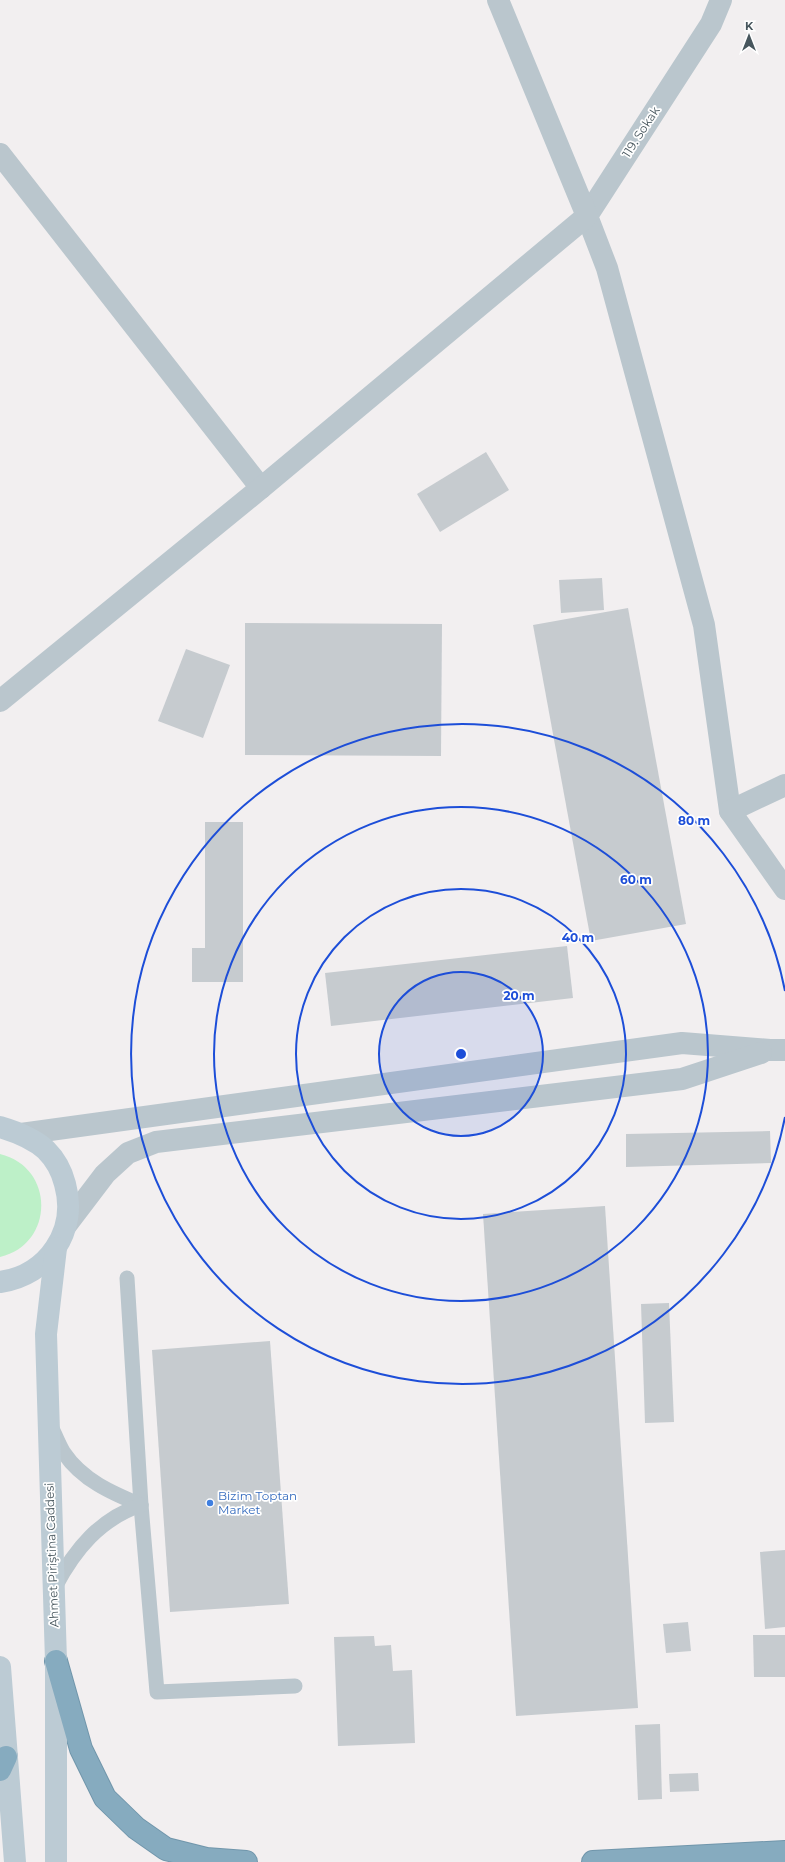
<svg xmlns="http://www.w3.org/2000/svg" width="785" height="1862" font-family="Montserrat,sans-serif">
<rect width="100%" height="100%" fill="#f2eff0"/>
<path fill="#bdf0c8" d="M0 1154C55 1167 55 1244 0 1257Z"/>
<g fill="#c6cbcf">
<polygon points="486,452 509,490 440,532 417,494"/>
<polygon points="602,578 604,610 561,613 559,580"/>
<polygon points="628,608 686,924 591,941 533,625"/>
<polygon points="245,623 442,624 441,756 245,755"/>
<polygon points="186,649 230,665 203,738 158,721"/>
<polygon points="205,822 243,822 243,982 192,982 192,948 205,948"/>
<polygon points="567,946 573,998 331,1026 325,973"/>
<polygon points="770,1131 771,1163 626,1167 626,1134"/>
<polygon points="605,1206 638,1708 516,1716 483,1214"/>
<polygon points="669,1303 674,1422 645,1423 641,1304"/>
<polygon points="270,1341 289,1604 170,1612 152,1350"/>
<polygon points="785,1550 785,1627 765,1629 760,1552"/>
<polygon points="688,1622 691,1651 666,1653 663,1624"/>
<polygon points="753,1635 785,1635 785,1677 754,1677"/>
<polygon points="374,1636 375,1646 391,1645 393,1671 412,1670 415,1743 338,1746 334,1637"/>
<polygon points="660,1724 662,1799 638,1800 635,1725"/>
<polygon points="698,1773 699,1791 670,1792 669,1774"/>
</g>
<g fill="none" stroke-linecap="round" stroke-linejoin="round">
<g stroke="#7196ab" stroke-width="24">
<g id="highway">
<polyline points="56,1661 81,1749 105,1798 136,1828 166,1849 206,1859 246,1862"/>
<polyline points="0,1770 6,1757"/>
<polyline points="593,1862 785,1852"/>
</g>
</g>
<g stroke="#bac6cd" stroke-width="15">
<polyline points="127,1278 141,1505 157,1692 295,1686"/>
<path d="M51 1427C56 1436 59 1445 64 1453 82 1480 112 1493 141 1505"/>
<path d="M55 1587C75 1549 100 1519 141 1505"/>
</g>
<g stroke="#bac6cd" stroke-width="22">
<polyline points="721,0 711,24 587,216 607,268 704,625 730,811 785,889"/>
<polyline points="0,154 261,488"/>
<polyline points="0,701 261,488 587,216 498,0"/>
<polyline points="730,811 785,785"/>
<polyline points="21,1134 682,1043 770,1050 785,1050"/>
<polyline points="67,1224 105,1174 128,1153 156,1142 682,1079 761,1053"/>
</g>
<g stroke="#bccbd4" stroke-width="22">
<path d="M0 1127C17 1132 33 1138 46 1150 55 1159 62 1172 65 1184 78 1231 48 1275 0 1282"/>
<polyline points="56,1248 46,1334 56,1661 56,1862"/>
<polyline points="0,1667 15,1862"/>
</g>
<use href="#highway" stroke="#86abbf" stroke-width="22"/>
</g>
<circle cx="461" cy="1054" r="82" fill="#1d4ed8" fill-opacity=".12"/>
<g fill="none" stroke="#1d4ed8" stroke-width="2">
<circle cx="461" cy="1054" r="82"/>
<circle cx="461" cy="1054" r="165"/>
<circle cx="461" cy="1054" r="247"/>
<path d="M785 1117A330 330 0 1 1 785 991"/>
</g>
<circle fill="#3f7fe0" stroke="#fff" stroke-width="1.5" cx="210" cy="1503" r="4"/>
<g text-anchor="middle" stroke-width="3.5" stroke-linejoin="round" paint-order="stroke">
<g font-size="12" fill="#47565d" stroke="#fff">
<text transform="translate(641 132) rotate(-57)" y="4">119. Sokak</text>
<text transform="translate(52 1555) rotate(-92)" y="4">Ahmet Piriştina Caddesi</text>
</g>
<g font-size="12" fill="#366cbe" stroke="#fff" text-anchor="start">
<text x="218" y="1500">Bizim Toptan<tspan x="218" dy="14">Market</tspan></text>
</g>
</g>
<circle cx="461" cy="1054" r="6" fill="#1d4ed8" stroke="#fff" stroke-width="2"/>
<g font-size="12" text-anchor="middle" font-weight="bold" fill="#1d4ed8" stroke="#fff" stroke-width="3.5" stroke-linejoin="round" paint-order="stroke">
<text x="694" y="825">80 m</text>
<text x="636" y="884">60 m</text>
<text x="578" y="942">40 m</text>
<text x="519" y="1000">20 m</text>
</g>
<g transform="translate(749 36)" stroke="#ffffff" stroke-width="3" paint-order="stroke">
<path d="M0-3L7 15L0 10L-7 15Z" fill="#47565d"/>
<text y="-6" font-size="11" font-weight="bold" text-anchor="middle" fill="#47565d">K</text>
</g>
</svg>
